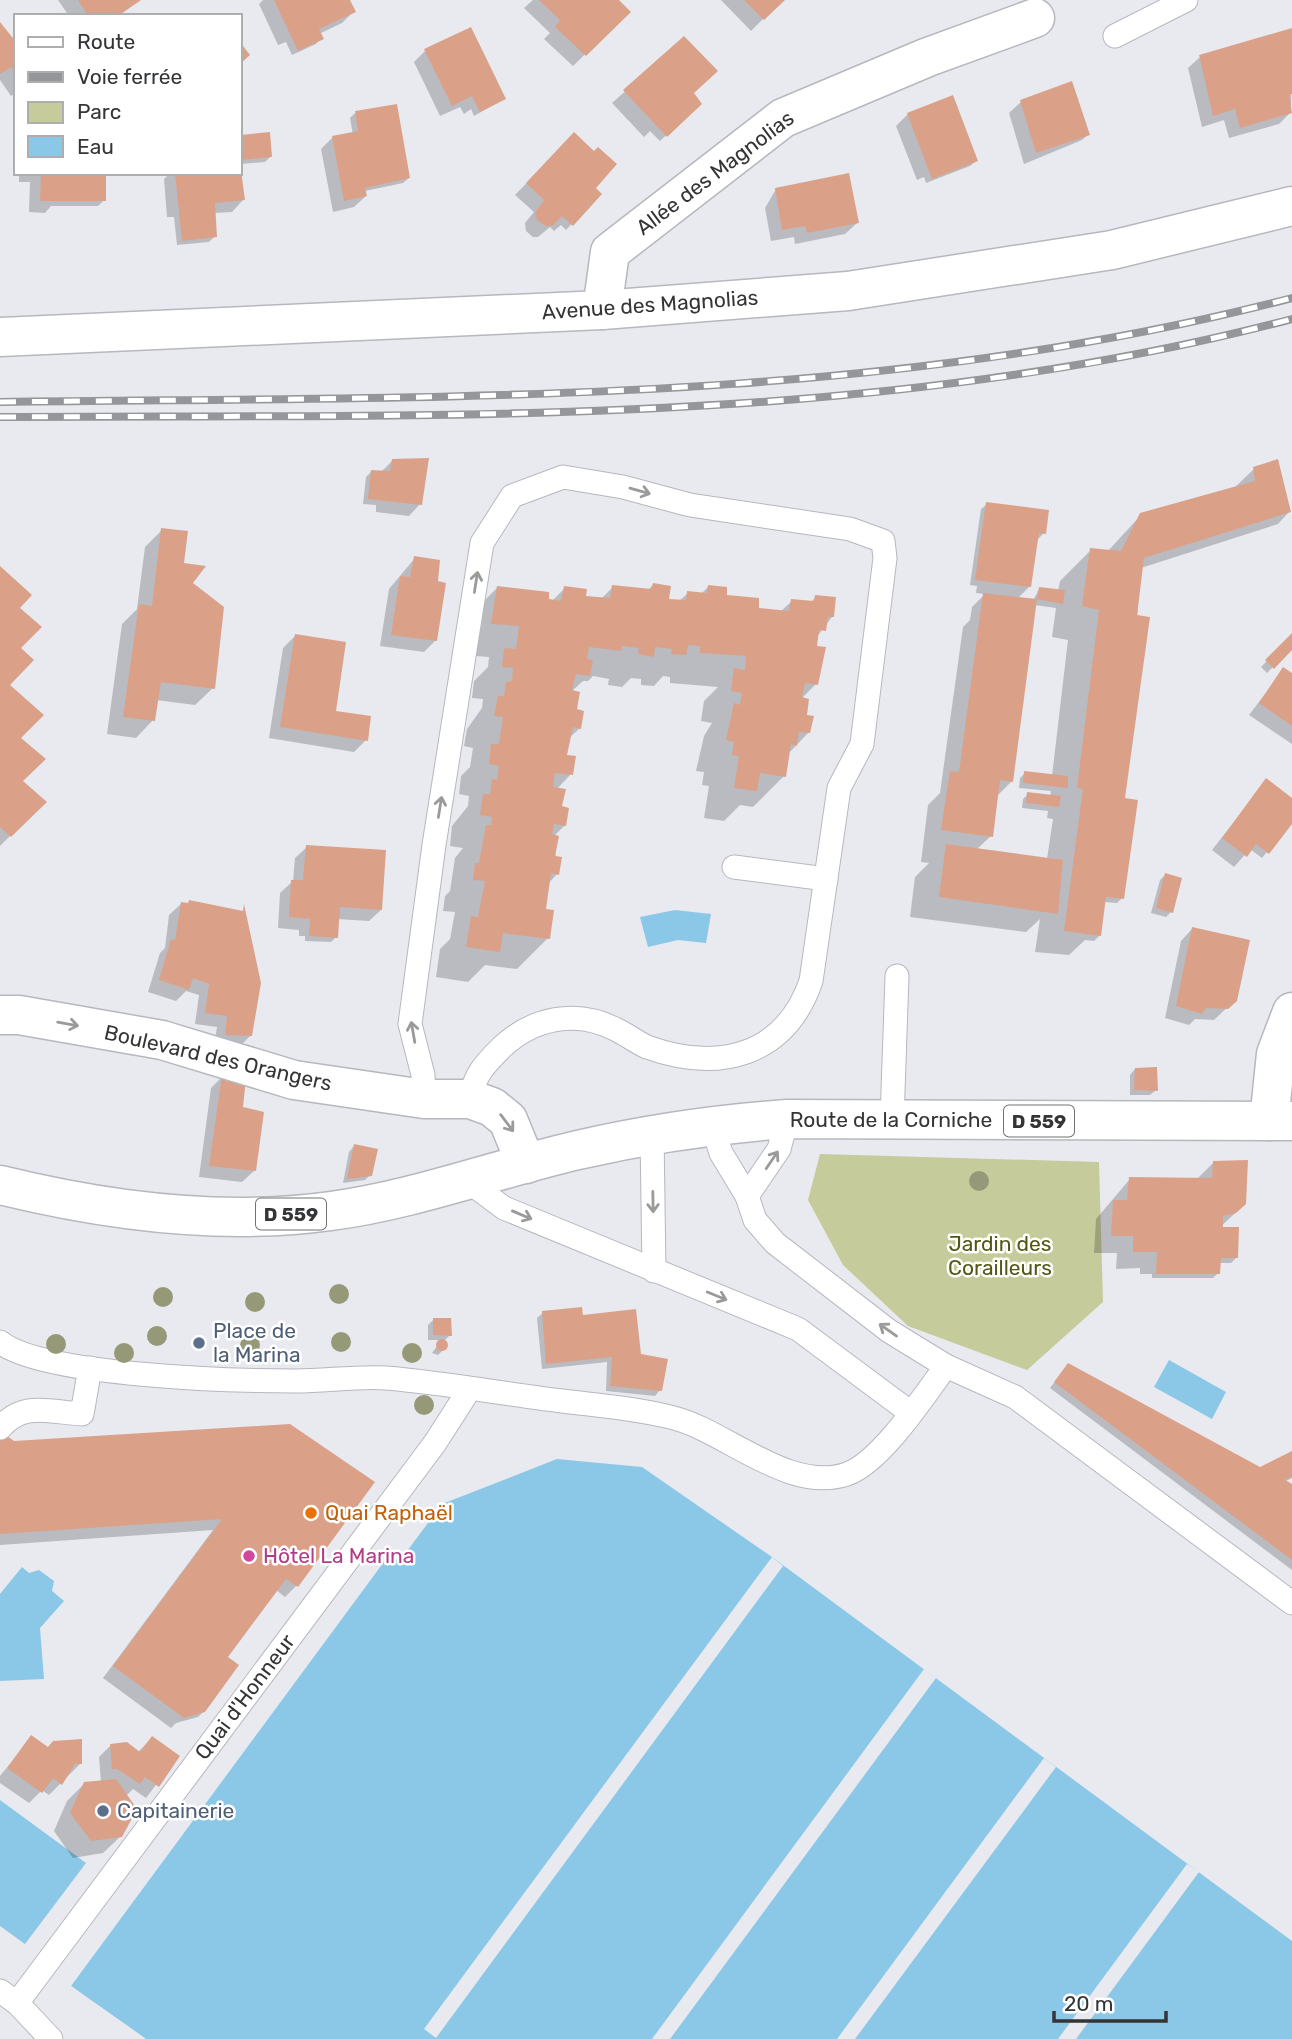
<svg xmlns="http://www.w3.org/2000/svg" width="1292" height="2039" font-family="Rubik,sans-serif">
<rect width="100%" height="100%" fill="#e8eaf0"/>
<polygon fill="#c6cb9b" points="820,1154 1099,1162 1103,1302 1027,1370 908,1326 843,1265 808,1200"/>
<g fill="#8bc8e8">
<polygon points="675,910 711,914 706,943 678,940 648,947 640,917"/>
<polygon points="1169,1360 1226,1392 1212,1419 1154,1387"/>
<polygon points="557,1459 642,1467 772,1557 1292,1941 1292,2039 146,2039 71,1986 389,1555 399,1562 442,1504"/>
<polygon points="22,1567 29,1573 39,1570 54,1581 52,1591 64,1601 40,1628 44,1679 0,1681 0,1594"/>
<polygon points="0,1800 86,1863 25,1944 0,1926"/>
</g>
<g fill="#e8eaf0">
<polygon points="772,1557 783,1566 436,2038 424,2029"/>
<polygon points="924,1669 936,1678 670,2039 652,2039"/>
<polygon points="1044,1758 1056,1767 855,2039 837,2039"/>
<polygon points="1187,1864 1199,1872 1076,2039 1058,2039"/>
<polygon points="68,1984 146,2039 140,2039 69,1989"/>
</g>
<g fill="#0003" fill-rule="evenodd">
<polygon points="58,0 138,0 118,16 69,16"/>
<polygon points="263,0 349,0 354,11 342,23 319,34 321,38 316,44 292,55 286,42 278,45 259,4"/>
<polygon points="533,0 616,0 628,12 573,66 544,39 550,33 524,8"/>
<polygon points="721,0 782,0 751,31"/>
<polygon points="0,25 16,44 16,93 11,96 0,80"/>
<polygon points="1292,30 1291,112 1279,124 1229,138 1224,120 1202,127 1188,68 1200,57"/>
<polygon points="684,39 692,93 700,103 660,141 650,131 644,137 612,103"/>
<polygon points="425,51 504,99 474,116 471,109 464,114 460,107 440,116 414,62"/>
<polygon points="1071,84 1088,135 1082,140 1024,164 1009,113 1021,102"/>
<polygon points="355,113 409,178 403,183 365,191 366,196 354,207 333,212 321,149 332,138 353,135 350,118"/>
<polygon points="908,114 976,161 970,166 926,183 924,177 917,180 896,126"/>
<polygon points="268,134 270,157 265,162 240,164 243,200 232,212 214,213 215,236 209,242 177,245 174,217 167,217 164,179 170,173 240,173 240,137"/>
<polygon points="574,134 594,153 586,196 599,194 566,230 561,225 554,231 550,227 538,237 533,237 526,231 525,223 534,212 515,195"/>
<polygon points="19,173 104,173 104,200 98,206 51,206 45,213 29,212 30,182 19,182"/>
<polygon points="776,189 857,223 845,234 795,244 794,237 771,241 765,208"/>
<polygon points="392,461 420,504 409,516 376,512 376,505 363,504 366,477 372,471 381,472"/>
<path d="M1254 469 1289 512 1278 524 1141 568 1123 799 1122 898 1117 903 1105 902 1100 935 1094 941 1085 940 1069 955 1035 952 1040 919 1026 932 910 917 915 877 929 863 921 862 928 805 940 793 963 627 970 620 972 607 985 594 976 593 977 586 970 585 981 509 987 504 1044 533 1036 541 1029 587 1017 599 1033 601 1039 589 1058 591 1060 581 1091 550 1107 552 1141 515 1234 488ZM1035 605 1056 608 1052 637 1068 640 1052 776 1025 773 1020 778 1019 788 1051 791 1050 796 1028 794 1023 799 1022 808 1048 811 1047 818 1053 819 1047 859 976 850 991 836 996 797 1012 781Z"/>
<polygon points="162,530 190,584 213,688 195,705 156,700 153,720 136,738 107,734 122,624 137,609 145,547"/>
<polygon points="415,558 436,640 424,652 380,646 389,589"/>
<polygon points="0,568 18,608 18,648 7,685 19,738 21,782 44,802 0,846"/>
<polygon points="653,585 667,600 679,601 688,593 701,594 708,587 757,610 780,612 792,601 810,603 816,597 832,617 816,638 816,684 802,698 809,732 788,754 784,776 753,807 740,805 724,821 704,818 709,786 702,785 704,772 696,771 704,736 712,723 701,721 704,701 718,687 670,683 670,677 663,676 654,686 641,685 641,679 631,678 622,687 608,685 609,679 593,676 588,681 583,681 572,691 580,728 568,739 565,756 571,774 556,790 565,825 554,836 557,874 548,884 545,910 548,938 517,969 485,965 468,982 436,977 440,949 450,939 455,912 443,911 445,896 450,891 455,858 463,848 450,846 452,826 468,806 469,796 459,794 461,776 470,767 473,748 464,746 467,729 482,708 483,699 472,698 474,681 488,667 489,657 461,655 466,619 497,588 551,602 565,588 585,598 601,599 613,587 648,590"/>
<polygon points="1292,635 1292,647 1267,673 1261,667"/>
<polygon points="295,636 334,712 366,740 354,752 269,738 283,648"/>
<polygon points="1284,669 1292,675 1292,744 1249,715"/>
<polygon points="1266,781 1292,801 1292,821 1262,858 1250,849 1234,867 1212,850"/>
<polygon points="307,847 381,910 369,921 337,919 336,937 331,942 305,941 305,936 299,936 299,930 278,928 280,893 293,881 295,858"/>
<polygon points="1165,875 1171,912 1166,917 1151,913 1160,880"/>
<polygon points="181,904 251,1035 239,1047 214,1046 217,1027 195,1024 199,995 186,991 176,1001 148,992 160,953 165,948 169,915"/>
<polygon points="1192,929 1235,1000 1214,1020 1195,1019 1189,1025 1165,1018 1181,941"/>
<polygon points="1135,1069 1156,1090 1150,1095 1130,1095 1130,1075"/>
<polygon points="223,1076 241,1109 254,1171 242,1182 199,1177 211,1088"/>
<polygon points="354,1146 370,1175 365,1180 343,1183 349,1152"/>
<polygon points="1213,1163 1245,1204 1218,1229 1236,1258 1231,1263 1219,1263 1218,1273 1213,1278 1152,1278 1152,1274 1140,1274 1140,1268 1116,1269 1117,1253 1094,1253 1096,1219 1130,1179 1197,1179"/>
<polygon points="543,1313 582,1317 640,1356 660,1390 655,1396 606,1391 607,1362 542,1369 537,1318"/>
<polygon points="433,1320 450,1335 442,1343 445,1343 444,1349 438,1355 432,1353 441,1340 428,1340 428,1325"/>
<polygon points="1063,1371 1260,1469 1292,1453 1292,1478 1284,1482 1292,1486 1292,1570 1050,1388"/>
<polygon points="289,1426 296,1586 285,1597 276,1590 222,1663 204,1711 198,1717 176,1723 171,1728 103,1678 213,1530 0,1545 0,1433 13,1442"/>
<polygon points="32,1737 47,1749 81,1763 49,1795 42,1790 29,1803 0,1783 0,1776"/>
<polygon points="152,1738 178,1756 146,1798 133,1789 126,1796 121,1836 103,1853 73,1858 54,1831 67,1801 85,1783 101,1782 99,1757 111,1745 138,1752"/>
</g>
<g fill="#dba188">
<polygon points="78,0 141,0 118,16 88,16"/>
<polygon points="274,0 350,0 356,12 319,29 324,39 298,51"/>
<polygon points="539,0 619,0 631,12 586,56 555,27 560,20"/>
<polygon points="744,0 785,0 764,20"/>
<polygon points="0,22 16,42 16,75 11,67 0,74"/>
<polygon points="471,27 506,99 480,112 472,96 452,106 424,49"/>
<polygon points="1292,28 1292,94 1289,94 1292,113 1240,128 1235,109 1213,116 1199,55"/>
<polygon points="684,36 718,71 694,93 702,104 667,137 623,90"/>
<polygon points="240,42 250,55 240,64"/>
<polygon points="1072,81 1090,135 1036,153 1020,100"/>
<polygon points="953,95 978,161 932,179 907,113"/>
<polygon points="397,104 410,178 365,188 367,196 344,201 332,136 358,131 355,111"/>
<polygon points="270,132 272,157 241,160 240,135"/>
<polygon points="574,132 594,151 598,147 617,164 596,188 602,194 573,226 562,216 552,226 546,226 537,220 535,213 544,200 526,183"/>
<polygon points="240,163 245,200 215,203 217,237 182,241 175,173 240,173"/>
<polygon points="41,173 106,173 106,201 40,201"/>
<polygon points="849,173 859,223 807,233 805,226 782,230 775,188"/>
<polygon points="429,458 422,505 368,499 371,470 390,471 392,459"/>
<polygon points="1278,459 1291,512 1144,558 1137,615 1150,617 1125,798 1138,800 1124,899 1106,897 1101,936 1064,931 1083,789 1077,788 1099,610 1082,606 1090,548 1121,551 1140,513 1255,481 1253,467"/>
<polygon points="986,502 1049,510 1046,534 1039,533 1031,587 975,580"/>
<polygon points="161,528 188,531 184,563 206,566 193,583 224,607 215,689 161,682 155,721 123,717 139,604 152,606"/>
<polygon points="414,556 440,560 438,581 446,583 437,641 391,635 400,576 410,577"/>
<polygon points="0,566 32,595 20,608 42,627 21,648 34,660 10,685 44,715 21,738 46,759 23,781 47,802 11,837 0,827"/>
<polygon points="653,583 671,586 669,599 686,600 687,591 707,593 708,585 727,587 727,595 759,598 759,608 789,611 791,599 814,601 815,595 836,597 834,617 828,617 826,631 819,630 817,646 826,647 818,685 805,683 802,697 809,699 807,715 814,716 810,733 799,732 797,746 791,744 786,777 760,773 757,791 734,788 739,756 732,755 734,742 726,740 734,703 740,705 742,693 731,691 734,668 745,670 746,656 700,653 700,646 688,645 686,655 671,654 672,649 655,647 654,657 638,654 639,648 622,646 621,651 589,647 587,659 593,660 590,676 576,674 572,690 580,692 577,709 584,711 581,729 573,727 567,755 576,756 573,775 555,773 553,787 566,789 562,806 569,808 566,826 554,824 552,834 559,836 555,856 562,857 559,875 551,873 546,909 554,910 550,939 503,933 500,952 466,947 471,916 478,917 485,881 473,880 475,863 479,863 486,825 491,825 492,817 480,815 483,794 490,794 492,779 497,780 499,766 489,764 491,744 499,744 503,717 494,716 498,696 504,696 506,682 512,681 513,668 502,667 504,648 516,649 519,626 491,624 497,586 549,592 549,599 561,601 564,586 587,589 586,596 610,598 612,585 651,589"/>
<polygon points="1039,587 1065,590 1063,604 1037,599"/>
<polygon points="983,593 1037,599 1013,782 1000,780 993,837 941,830 950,771 959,772"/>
<polygon points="1292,633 1292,650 1274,669 1265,660"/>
<polygon points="295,634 346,642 336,711 371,716 368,741 280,727"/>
<polygon points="1283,667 1292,673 1292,726 1259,703"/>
<polygon points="1024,771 1068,776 1068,788 1023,783"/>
<polygon points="1266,778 1292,798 1292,824 1269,854 1256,844 1247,857 1222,838"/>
<polygon points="1027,792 1061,796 1059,807 1026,803"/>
<polygon points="946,844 1063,860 1058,914 939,897"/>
<polygon points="306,845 386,850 382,910 340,907 338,938 309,936 310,919 289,917 291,880 303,880"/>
<polygon points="1165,873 1182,878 1173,913 1156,908"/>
<polygon points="189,900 243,911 244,904 261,983 252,1036 225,1035 227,1016 205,1013 209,984 193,978 189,990 159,980 171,939 175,940 181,902 188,903"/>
<polygon points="1192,927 1250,940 1237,1001 1228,1009 1206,1008 1202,1014 1176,1006"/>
<polygon points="1157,1067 1158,1091 1134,1090 1135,1068"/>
<polygon points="222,1075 246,1079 243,1107 264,1112 256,1171 209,1166"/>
<polygon points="354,1144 378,1149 372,1176 347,1179"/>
<polygon points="1248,1160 1246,1204 1236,1213 1223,1216 1223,1227 1239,1227 1238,1258 1221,1258 1220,1274 1156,1274 1157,1252 1133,1252 1133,1236 1111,1236 1113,1200 1127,1200 1129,1177 1212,1178 1213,1161"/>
<polygon points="582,1307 583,1315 636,1309 641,1354 668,1359 662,1391 610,1386 612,1357 546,1364 542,1311"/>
<polygon points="433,1318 451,1318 452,1336 433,1335"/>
<circle cx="442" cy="1345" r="6"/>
<polygon points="1068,1363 1260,1467 1292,1451 1292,1477 1285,1480 1292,1484 1292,1560 1054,1382"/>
<polygon points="290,1424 375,1482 298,1587 286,1579 228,1657 239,1665 205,1712 184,1718 113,1666 222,1519 0,1534 0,1431 14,1441"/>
<polygon points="31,1735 48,1747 53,1741 82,1739 82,1764 75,1764 62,1785 53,1778 42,1793 7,1768"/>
<polygon points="152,1736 180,1756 159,1787 145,1777 140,1784 117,1769 112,1769 110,1744 127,1742 140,1752"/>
<polygon points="116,1779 137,1809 122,1837 91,1841 70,1813 84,1782"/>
</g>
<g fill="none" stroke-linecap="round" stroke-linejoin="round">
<g stroke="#b6b8be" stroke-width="25">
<g id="lane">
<polyline points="1115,36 1186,0"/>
<polyline points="734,867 826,879"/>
<path d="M424 1099 423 1075 410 1024 434 845 482 543 512 496 563 477 623 487 690 505 850 529 883 541 885 558 862 744 839 788 811 981C785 1056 719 1073 647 1047 636 1042 626 1034 615 1029 576 1009 533 1018 502 1047 484 1065 475 1074 470 1099"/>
<polyline points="892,1120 897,976"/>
<polyline points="712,1124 721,1153 747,1196 755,1220 775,1243 889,1331 946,1366"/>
<polyline points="652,1134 654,1271"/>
<polyline points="465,1179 504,1208 798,1329 911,1413"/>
<polyline points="747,1196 779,1149 787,1119"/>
<path d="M0 1342C43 1376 237 1381 296 1381 326 1381 357 1376 386 1378 447 1383 509 1395 570 1402 604 1406 640 1409 674 1418 725 1431 790 1494 847 1474 881 1462 924 1396 946 1366L1015 1397 1292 1603"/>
<path d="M0 1428C24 1401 48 1412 82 1414L90 1368"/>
<polyline points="0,1991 17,2003 51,2039"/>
<polyline points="17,2003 435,1443 469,1390"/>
</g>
</g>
<g stroke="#b6b8be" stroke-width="41">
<g id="street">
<polyline points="602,310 610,252 783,118 928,57 1035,18"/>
<polyline points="0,337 602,310 848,291 1112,250 1292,206"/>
<polyline points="0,1015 19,1015 162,1040 294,1080 424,1099 470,1099 492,1107 508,1120 526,1164"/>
<polyline points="1269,1121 1276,1054 1292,1012"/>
</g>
</g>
<g stroke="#b6b8be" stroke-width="41">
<path id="primary" d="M0 1185C106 1211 222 1226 331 1211 414 1200 496 1169 578 1150 647 1134 716 1124 787 1119L1292 1121"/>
</g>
<use href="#lane" stroke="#fff" stroke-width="23"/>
<use href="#street" stroke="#fff" stroke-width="38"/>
<use href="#primary" stroke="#fff" stroke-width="38"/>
<g stroke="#94969a" stroke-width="8">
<g id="rail">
<path d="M0 402C432 396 871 408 1292 298"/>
<path d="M0 417C432 414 871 430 1292 319"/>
</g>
</g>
<use href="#rail" stroke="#fff" stroke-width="5" stroke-dasharray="16" stroke-linecap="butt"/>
</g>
<g fill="#969978">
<circle cx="979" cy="1181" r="10"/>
<circle cx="339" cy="1294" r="10"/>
<circle cx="163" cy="1297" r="10"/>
<circle cx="255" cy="1302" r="10"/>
<circle cx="157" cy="1336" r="10"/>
<circle cx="341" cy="1342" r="10"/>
<circle cx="56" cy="1344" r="10"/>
<circle cx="250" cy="1345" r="10"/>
<circle cx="124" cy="1353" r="10"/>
<circle cx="412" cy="1353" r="10"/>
<circle cx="424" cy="1405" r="10"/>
</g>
<defs><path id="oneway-shaft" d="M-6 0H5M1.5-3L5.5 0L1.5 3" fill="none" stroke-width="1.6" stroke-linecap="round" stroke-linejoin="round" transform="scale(1.75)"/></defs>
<g stroke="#9a9a9b">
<use href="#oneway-shaft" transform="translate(640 491) rotate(16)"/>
<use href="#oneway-shaft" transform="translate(476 582) rotate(-81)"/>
<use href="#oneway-shaft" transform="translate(440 807) rotate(-81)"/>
<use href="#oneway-shaft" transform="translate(68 1024) rotate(10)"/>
<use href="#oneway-shaft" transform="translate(413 1032) rotate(-100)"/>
<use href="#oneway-shaft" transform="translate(507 1123) rotate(53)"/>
<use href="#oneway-shaft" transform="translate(772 1160) rotate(-56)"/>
<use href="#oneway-shaft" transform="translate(653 1202) rotate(89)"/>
<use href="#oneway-shaft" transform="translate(522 1215) rotate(23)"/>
<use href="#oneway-shaft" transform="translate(717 1296) rotate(22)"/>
<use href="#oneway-shaft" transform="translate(888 1330) rotate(-145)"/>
</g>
<g fill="#5c6f8a" stroke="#fff" stroke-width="2.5">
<circle cx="199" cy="1343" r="7"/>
<circle cx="103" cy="1811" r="7"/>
</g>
<circle fill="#e8710a" stroke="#fff" stroke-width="2.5" cx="311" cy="1513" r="7"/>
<circle fill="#d1479c" stroke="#fff" stroke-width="2.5" cx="249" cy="1556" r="7"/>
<g text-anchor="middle" stroke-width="5" stroke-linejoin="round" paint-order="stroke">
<g fill="#fff" stroke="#717273" stroke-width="2">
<rect x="1004" y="1105.5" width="70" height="31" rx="5"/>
<rect x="256" y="1198.5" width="70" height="31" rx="5"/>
</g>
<g font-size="19" font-weight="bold" fill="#343537">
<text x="1039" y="1128">D 559</text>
<text x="291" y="1221">D 559</text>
</g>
<g font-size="21" fill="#343537" stroke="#fff">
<text transform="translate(715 173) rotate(-37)" y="7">Allée des Magnolias</text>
<text transform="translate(650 305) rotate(-4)" y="7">Avenue des Magnolias</text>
<text transform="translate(218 1058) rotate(13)" y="7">Boulevard des Orangers</text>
<text x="891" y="1127">Route de la Corniche</text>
<text transform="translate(245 1697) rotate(-53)" y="7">Quai d'Honneur</text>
</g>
<g font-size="21" fill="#535615" stroke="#fff">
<text x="1000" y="1251">Jardin des<tspan x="1000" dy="24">Corailleurs</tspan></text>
</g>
<g font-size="21" fill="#4e5e75" stroke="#fff" text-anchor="start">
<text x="213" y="1338">Place de<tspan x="213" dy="24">la Marina</tspan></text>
<text x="117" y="1818">Capitainerie</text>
</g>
<g font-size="21" fill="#c56008" stroke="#fff" text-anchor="start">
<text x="325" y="1520">Quai Raphaël</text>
</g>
<g font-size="21" fill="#b23c85" stroke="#fff" text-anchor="start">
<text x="263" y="1563">Hôtel La Marina</text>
</g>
</g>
<rect x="14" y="14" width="228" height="161" fill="#ffffff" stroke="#aeaeaf" stroke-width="2"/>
<rect x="28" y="37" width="35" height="10" fill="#ffffff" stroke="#aeaeaf" stroke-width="2"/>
<text x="77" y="49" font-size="21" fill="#343537">Route</text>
<rect x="28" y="72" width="35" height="10" fill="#94969a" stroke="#aeaeaf" stroke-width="2"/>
<text x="77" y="84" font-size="21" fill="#343537">Voie ferrée</text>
<rect x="28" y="102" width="35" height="21" fill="#c6cb9b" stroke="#aeaeaf" stroke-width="2"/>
<text x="77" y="119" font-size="21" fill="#343537">Parc</text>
<rect x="28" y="136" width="35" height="21" fill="#8bc8e8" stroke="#aeaeaf" stroke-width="2"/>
<text x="77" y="154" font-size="21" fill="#343537">Eau</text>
<path d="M1054 2011v10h112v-10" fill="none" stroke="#343537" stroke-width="3.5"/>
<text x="1064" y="2011" font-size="21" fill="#343537" stroke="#ffffff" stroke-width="5" paint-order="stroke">20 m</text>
</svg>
